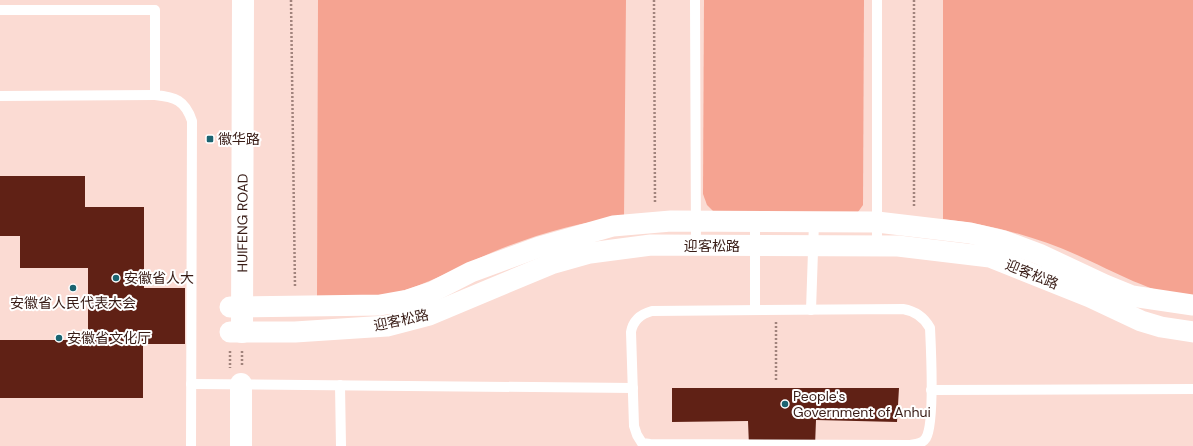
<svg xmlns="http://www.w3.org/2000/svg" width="1193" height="446" font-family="'DM Sans','Noto Sans SC',sans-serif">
<rect width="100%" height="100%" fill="#fbdbd3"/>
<g fill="#f5a391">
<path d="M318 0H626L624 218C579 221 535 235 493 252 460 266 429 284 395 293 370 300 342 297 317 298Z"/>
<polygon points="704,0 864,0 863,205 858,212 715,213 707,205 703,194"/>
<path d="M943 0H1193V299C1151 293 1115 272 1077 255 1034 236 989 224 943 219Z"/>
</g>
<g fill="#602115">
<polygon points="0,176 85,176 85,207 144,207 144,288 185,288 185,344 143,344 143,398 0,398 0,340 88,340 88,268 20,268 20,236 0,236"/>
<polygon points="672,388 899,388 897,422 816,420 815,446 749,446 748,421 672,422"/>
</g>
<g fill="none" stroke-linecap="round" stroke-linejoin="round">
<g stroke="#a1837c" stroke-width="2.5" stroke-dasharray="2 2" stroke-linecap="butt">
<polyline points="291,0 295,287"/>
<polyline points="654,0 655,203"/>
<polyline points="914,0 914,207"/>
<polyline points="776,322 776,381"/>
<polyline points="230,351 230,368"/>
<polyline points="242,365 242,350"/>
</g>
<g stroke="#fff" stroke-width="10">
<polyline points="695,0 696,246"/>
<polyline points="877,0 877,246"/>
<path d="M0 10H155V95C175 97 185 100 192 121L191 446"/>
<polyline points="0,96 155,95"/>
<path d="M903 309C915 311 924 317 930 328 931 349 935 423 926 438 922 444 916 444 909 445L650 444 642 443 637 435 634 426 631 332C633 320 641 314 652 311Z"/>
<polyline points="755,310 755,221"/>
<polyline points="811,310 814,222"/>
<polyline points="191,384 633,388"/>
<polyline points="340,385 341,446"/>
<polyline points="931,390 1193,389"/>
</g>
<g stroke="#fff" stroke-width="21">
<polyline points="230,307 380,305 408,300 432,292 471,272 539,247 613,226 671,221 877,222 970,233 1004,241 1039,254 1105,285 1132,296 1193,305"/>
<polyline points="230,332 295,332 387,326 429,315 551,264 590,253 651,245 898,246 990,257 1090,297 1141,321 1161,327 1193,332"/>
</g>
<g stroke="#fff" stroke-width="22">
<path id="s1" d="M242 332 243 0"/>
<polyline points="241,446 241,384"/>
</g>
</g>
<g fill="#1b6471" stroke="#fff" stroke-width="1.5">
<rect x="206" y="135" width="8" height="8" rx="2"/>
<circle cx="116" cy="278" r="4"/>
<circle cx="73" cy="288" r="4"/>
<circle cx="59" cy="338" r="4"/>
<circle cx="785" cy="404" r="4"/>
</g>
<g text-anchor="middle" stroke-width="4" stroke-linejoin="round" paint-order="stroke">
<g font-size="14" fill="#381c16" stroke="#fff" text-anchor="start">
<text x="218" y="144">徽华路</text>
<text x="124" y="283">安徽省人大</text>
<text x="73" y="308" text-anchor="middle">安徽省人民代表大会</text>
<text x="67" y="343">安徽省文化厅</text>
<text x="793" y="401">People's<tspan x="793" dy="16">Government of Anhui</tspan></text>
</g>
<g font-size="14" fill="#381c16" stroke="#fff">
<text dy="5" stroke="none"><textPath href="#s1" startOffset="109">HUIFENG ROAD</textPath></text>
<text x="712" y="251">迎客松路</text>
<text transform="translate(1032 274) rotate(22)" y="5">迎客松路</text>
<text transform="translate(401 320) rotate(-12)" y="5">迎客松路</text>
</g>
</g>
</svg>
